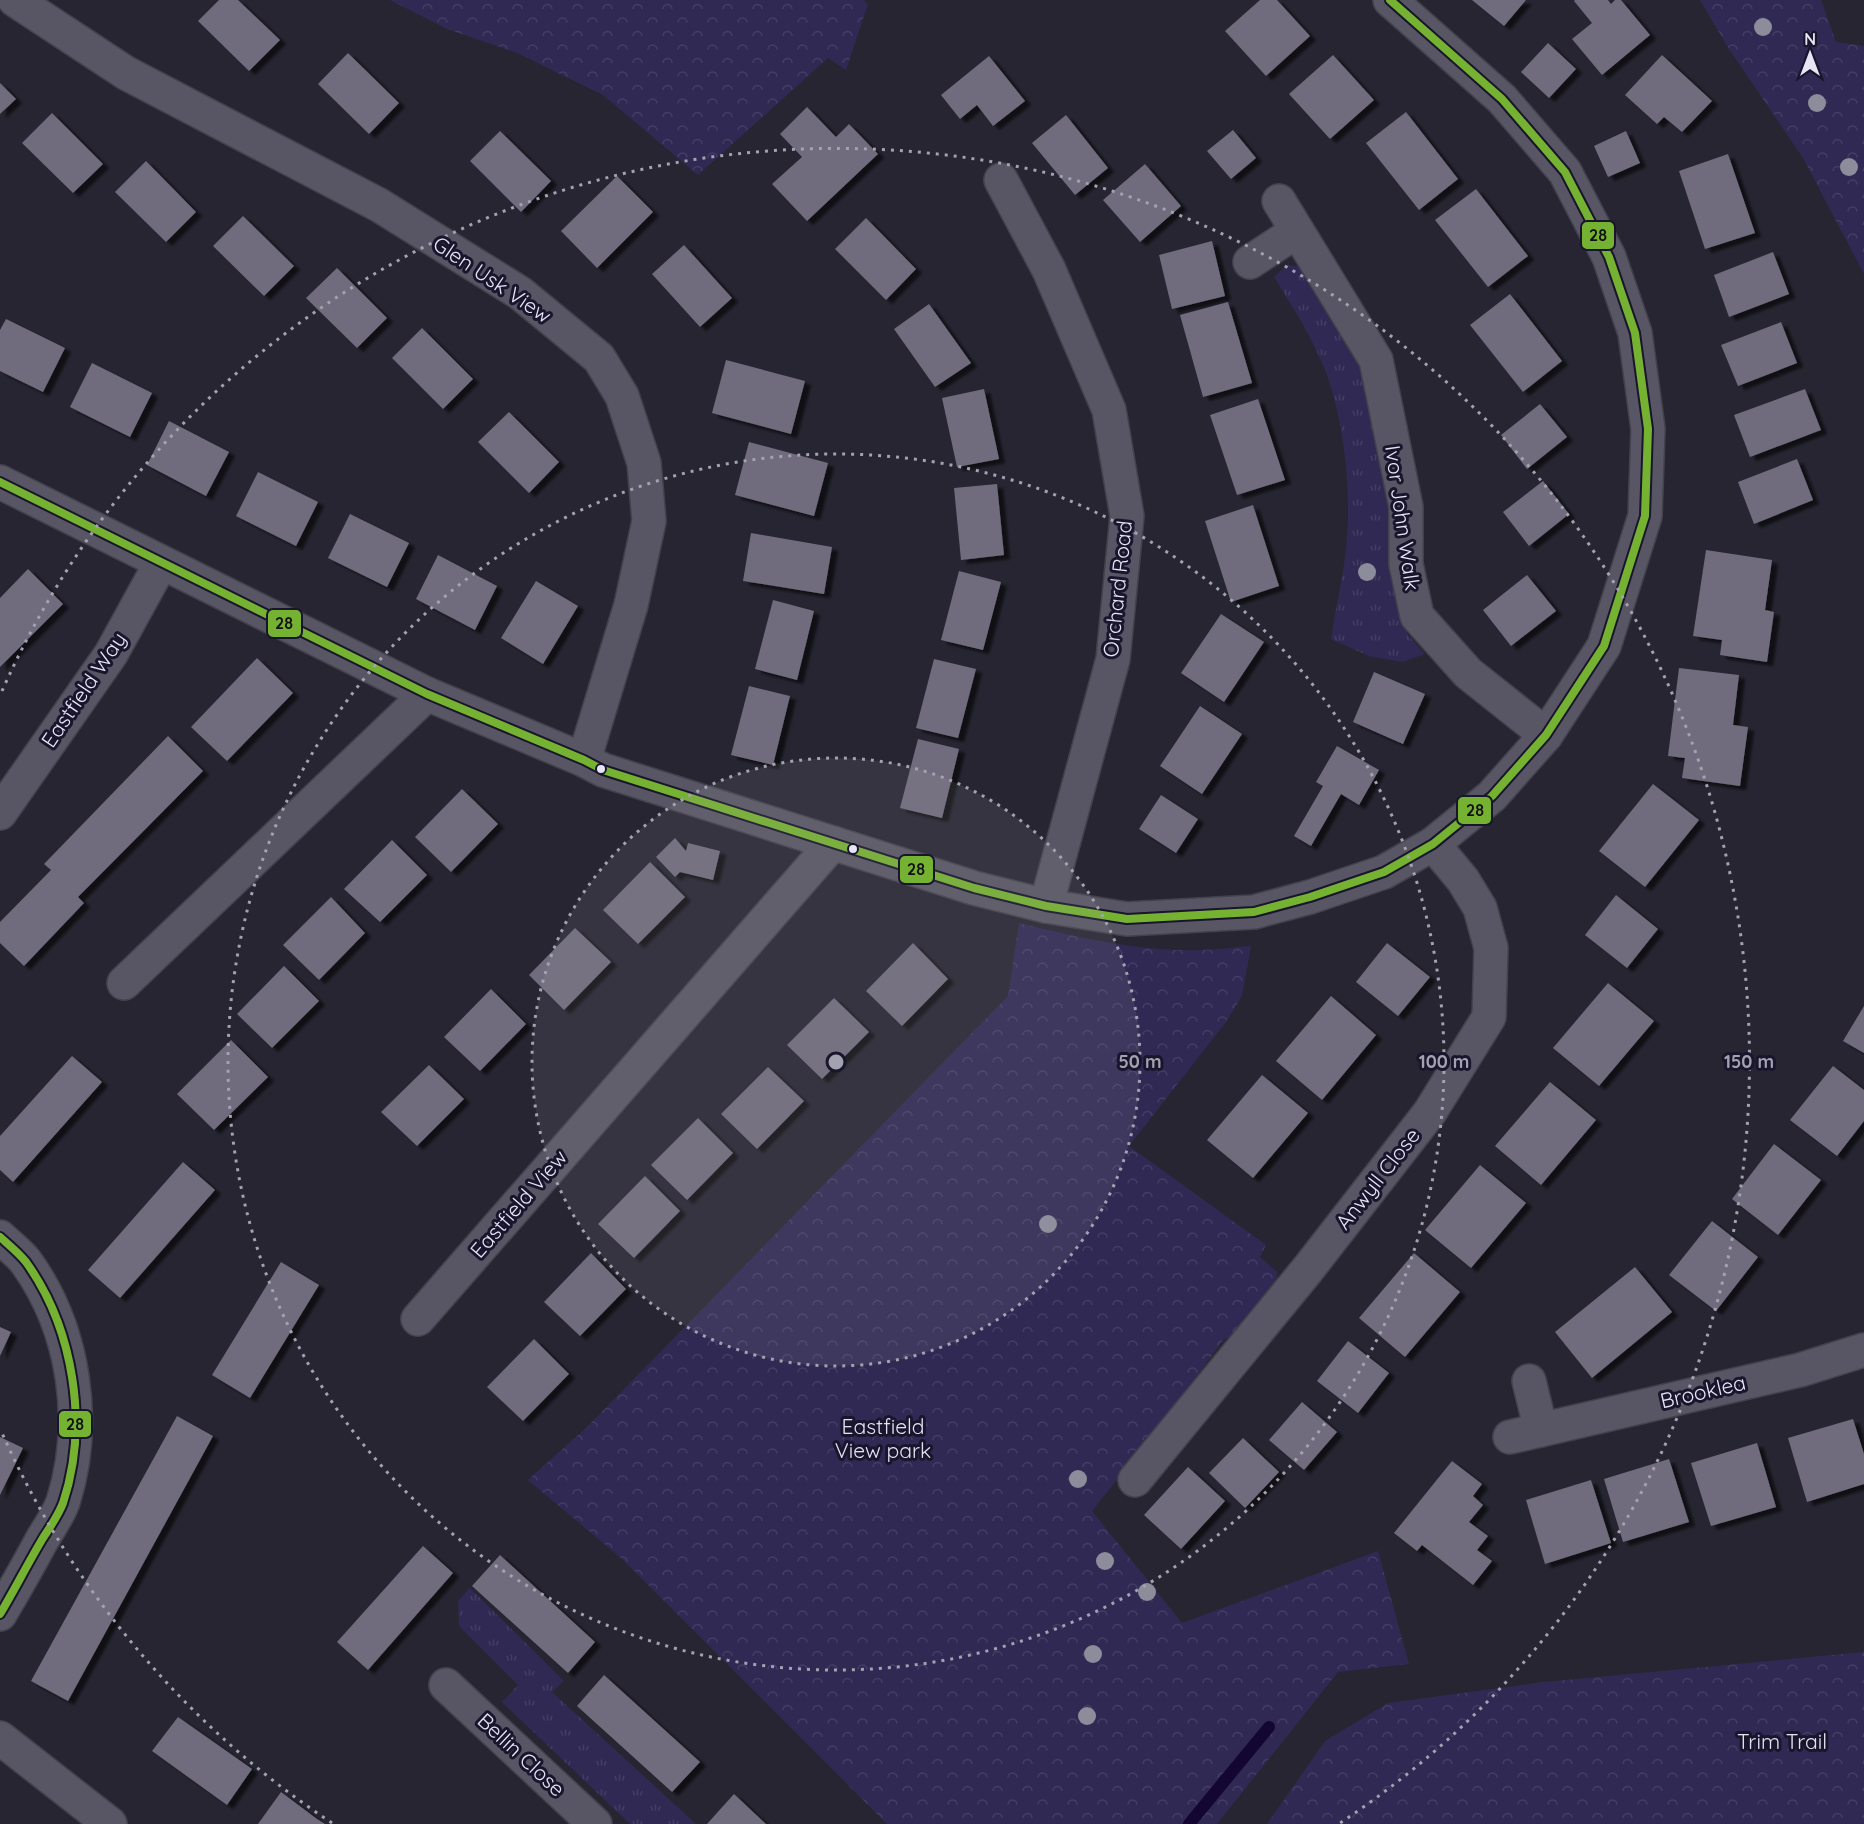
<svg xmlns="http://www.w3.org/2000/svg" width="1864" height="1824" font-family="Quicksand,sans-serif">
<defs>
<pattern id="grass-tufts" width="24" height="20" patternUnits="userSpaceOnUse" patternTransform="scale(1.5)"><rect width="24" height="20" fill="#302954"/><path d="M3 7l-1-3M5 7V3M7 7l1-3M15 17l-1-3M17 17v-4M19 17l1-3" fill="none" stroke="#443e65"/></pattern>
<pattern id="forest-crowns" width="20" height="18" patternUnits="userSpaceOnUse" patternTransform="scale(1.5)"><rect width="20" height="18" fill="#302954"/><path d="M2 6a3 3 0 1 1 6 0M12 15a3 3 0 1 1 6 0" fill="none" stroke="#443e65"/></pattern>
<filter id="shadow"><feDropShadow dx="6" dy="4" stdDeviation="1.5" flood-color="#0009"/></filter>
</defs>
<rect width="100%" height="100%" fill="#262531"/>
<g fill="url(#grass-tufts)">
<path d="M1287 265 1304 267 1353 345 1375 417 1390 509 1397 601 1408 635 1425 654 1402 662 1369 656 1331 639C1336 605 1345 570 1347 536 1351 484 1343 413 1323 365 1310 334 1292 306 1274 277Z"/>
<polygon points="470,1588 564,1681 552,1692 696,1824 630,1824 502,1702 518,1685 459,1626 458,1601"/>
</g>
<g fill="url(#forest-crowns)">
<polygon points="390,0 864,0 868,4 846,70 828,58 698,175 603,95 517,53 447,29"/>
<polygon points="1700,0 1821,0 1836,42 1864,46 1864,274 1803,158 1727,46"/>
<path d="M1019 923C1078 937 1139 952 1200 950 1217 950 1234 947 1251 946L1242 996 1226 1022 1129 1146 1266 1245 1260 1257 1277 1272 1276 1287 1242 1330 1223 1340 1172 1411 1092 1511 1182 1623 1378 1551 1409 1664 1338 1672 1217 1824H887L622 1559 528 1480 587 1427 1008 996Z"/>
<polygon points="1864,1652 1864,1824 1267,1824 1325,1741 1388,1703 1544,1682"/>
</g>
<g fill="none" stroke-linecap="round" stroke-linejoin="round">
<polyline stroke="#130631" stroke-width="12" points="1189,1824 1269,1727"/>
</g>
<g fill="#6f6c7d" filter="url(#shadow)">
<polygon points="219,0 238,0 280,40 249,71 198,21"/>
<polygon points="1260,0 1277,0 1310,36 1266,76 1225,31"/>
<polygon points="1472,0 1526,0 1504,26"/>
<polygon points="1575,0 1608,0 1611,4 1615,0 1621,0 1650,35 1602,75 1572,39 1592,23 1574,1"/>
<polygon points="1548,43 1576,69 1549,98 1521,72"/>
<polygon points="348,53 399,103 369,134 318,84"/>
<polygon points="1333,55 1374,100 1330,139 1289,94"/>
<polygon points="1662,55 1712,101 1682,132 1664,117 1657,124 1625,95"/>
<polygon points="989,56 1025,101 993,126 977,105 960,119 941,95"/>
<polygon points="0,83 16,99 0,114"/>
<polygon points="807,107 836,137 849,124 878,154 807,221 772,184 802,157 780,134"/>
<polygon points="1406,112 1458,179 1419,210 1366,143"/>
<polygon points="52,113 103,164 73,193 22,143"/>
<polygon points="1066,115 1108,168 1075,195 1032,143"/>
<polygon points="1233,130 1256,158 1231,179 1207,151"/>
<polygon points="500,131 551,181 521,212 470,161"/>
<polygon points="1626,131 1640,163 1608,177 1594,146"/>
<polygon points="1728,154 1755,233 1705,249 1679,171"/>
<polygon points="146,161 196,212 166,242 115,192"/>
<polygon points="1145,164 1181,206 1140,242 1103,200"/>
<polygon points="617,176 653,212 597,268 561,231"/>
<polygon points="1476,189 1528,256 1488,287 1435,220"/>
<polygon points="243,216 294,266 264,296 213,246"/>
<polygon points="866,218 916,269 886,300 835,249"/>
<polygon points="1212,241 1225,296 1172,309 1159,255"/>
<polygon points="684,245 732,298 700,327 652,274"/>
<polygon points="1773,252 1789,294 1729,317 1714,275"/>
<polygon points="337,268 387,318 357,348 306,298"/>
<polygon points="1510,294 1562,361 1523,392 1470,325"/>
<polygon points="1228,302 1252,383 1203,397 1180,315"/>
<polygon points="929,304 971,363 935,387 894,329"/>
<polygon points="6,319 65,348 43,392 0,371 0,330"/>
<polygon points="1781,322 1797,363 1738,386 1721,345"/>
<polygon points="422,328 473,379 443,409 392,358"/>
<polygon points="726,360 805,381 791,434 712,413"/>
<polygon points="92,363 152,393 130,437 70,407"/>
<polygon points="984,389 999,459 957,467 942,398"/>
<polygon points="1805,389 1821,430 1750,457 1734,415"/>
<polygon points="1258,399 1285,480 1237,495 1210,415"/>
<polygon points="1540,404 1567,437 1527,469 1501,435"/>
<polygon points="509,412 559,462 529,493 478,442"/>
<polygon points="169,421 229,452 206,496 147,465"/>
<polygon points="749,442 828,463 814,516 735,495"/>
<polygon points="1797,459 1813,500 1754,524 1738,482"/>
<polygon points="258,472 318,502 296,546 236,516"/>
<polygon points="1543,481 1569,514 1529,546 1503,512"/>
<polygon points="997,484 1004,555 961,560 954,488"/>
<polygon points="1253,505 1279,586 1231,602 1205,521"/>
<polygon points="350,514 409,543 387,587 328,558"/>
<polygon points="751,533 832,547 824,594 743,581"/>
<polygon points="1706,550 1772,560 1765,610 1774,612 1767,662 1720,655 1722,640 1693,636"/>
<polygon points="438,555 497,586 475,630 416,599"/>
<polygon points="28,569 63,604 0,667 0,598"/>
<polygon points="959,571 1001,582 983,650 941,640"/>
<polygon points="1527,575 1556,611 1511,646 1483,610"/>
<polygon points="536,581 578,606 543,664 501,638"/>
<polygon points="773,600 814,611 797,680 755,669"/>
<polygon points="1221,614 1264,642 1224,702 1181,673"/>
<polygon points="257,658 293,693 227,761 191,727"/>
<polygon points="934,659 976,669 958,738 916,728"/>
<polygon points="1679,668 1739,675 1733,725 1748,727 1740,786 1682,778 1685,758 1668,756"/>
<polygon points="1374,672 1425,694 1403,744 1353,722"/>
<polygon points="749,686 790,696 773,765 731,755"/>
<polygon points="1200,706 1242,734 1202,794 1160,766"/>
<polygon points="168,736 203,771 78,897 84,903 24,966 0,943 0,922 51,870 44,864"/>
<polygon points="918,739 959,749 942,818 900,808"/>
<polygon points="1337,746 1379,770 1359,805 1341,794 1311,846 1294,836 1323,786 1316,782"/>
<polygon points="1653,784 1699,820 1645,887 1599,851"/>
<polygon points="462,789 498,824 451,872 415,837"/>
<polygon points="1161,795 1198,819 1176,853 1139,829"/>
<polygon points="675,838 686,851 688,843 720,851 713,880 680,872 675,877 656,857"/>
<polygon points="392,840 427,875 380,922 344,889"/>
<polygon points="650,862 685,897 638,944 603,910"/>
<polygon points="1616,895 1658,929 1627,968 1585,935"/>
<polygon points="331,897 365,933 319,980 283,945"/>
<polygon points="575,928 611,962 564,1010 529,975"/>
<polygon points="913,943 948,979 902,1026 866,991"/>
<polygon points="1387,943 1430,977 1398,1016 1356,982"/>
<polygon points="284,966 319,1001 272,1048 237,1014"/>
<polygon points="1608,983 1654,1021 1599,1086 1553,1048"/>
<polygon points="491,989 526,1024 480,1071 444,1037"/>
<polygon points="1331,996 1376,1035 1322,1100 1276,1061"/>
<polygon points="834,998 869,1032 822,1079 787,1045"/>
<polygon points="1864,1006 1864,1053 1843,1041"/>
<polygon points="231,1040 268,1077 214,1130 177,1094"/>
<polygon points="72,1056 102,1082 13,1182 0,1170 0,1136"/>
<polygon points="429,1065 464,1099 417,1146 381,1112"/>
<polygon points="1833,1066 1864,1090 1864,1121 1837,1156 1790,1120"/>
<polygon points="768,1067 804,1101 757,1149 721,1114"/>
<polygon points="1262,1075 1308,1113 1253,1178 1207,1140"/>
<polygon points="1550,1082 1596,1120 1541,1185 1495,1146"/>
<polygon points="698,1118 733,1153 687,1200 651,1165"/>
<polygon points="1774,1144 1821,1180 1778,1235 1732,1199"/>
<polygon points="183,1162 215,1190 120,1298 88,1270"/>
<polygon points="1480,1165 1526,1203 1471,1268 1425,1230"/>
<polygon points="645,1176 680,1211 634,1258 598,1224"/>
<polygon points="1712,1221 1758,1257 1716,1311 1669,1275"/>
<polygon points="591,1253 626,1289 580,1336 544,1302"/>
<polygon points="1414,1253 1460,1292 1405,1357 1359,1318"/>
<polygon points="281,1262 319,1285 250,1398 212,1375"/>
<polygon points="1635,1267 1672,1312 1592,1378 1555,1332"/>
<polygon points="0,1327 11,1332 0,1356"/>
<polygon points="534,1339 569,1374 523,1421 487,1387"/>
<polygon points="1348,1341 1389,1373 1358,1413 1317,1381"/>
<polygon points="1302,1402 1337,1432 1304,1470 1269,1440"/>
<polygon points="177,1416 213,1436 68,1701 31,1681"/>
<polygon points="1853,1419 1864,1454 1864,1484 1807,1502 1788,1438"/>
<polygon points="0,1437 23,1448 0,1495"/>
<polygon points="1243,1438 1279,1472 1245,1508 1209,1473"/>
<polygon points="1757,1443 1776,1507 1711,1526 1691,1463"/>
<polygon points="1669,1459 1689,1522 1623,1542 1604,1479"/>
<polygon points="1452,1461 1482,1484 1473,1496 1483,1505 1469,1522 1488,1536 1477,1550 1492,1561 1473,1585 1422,1545 1417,1551 1394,1533"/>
<polygon points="1188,1467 1225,1501 1181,1549 1144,1515"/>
<polygon points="1591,1480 1611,1543 1545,1564 1526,1500"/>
<polygon points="423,1546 453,1573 368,1670 337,1642"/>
<polygon points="500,1555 595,1642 568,1673 472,1586"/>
<polygon points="604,1675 700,1762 672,1792 577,1706"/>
<polygon points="178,1717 252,1769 227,1805 152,1751"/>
<polygon points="281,1792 317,1819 325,1824 258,1824"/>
<polygon points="734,1794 766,1824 707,1824"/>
</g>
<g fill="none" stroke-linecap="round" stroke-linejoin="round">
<g stroke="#42414c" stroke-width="36">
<g id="minor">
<polyline points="15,0 126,73 379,205 520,293 599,358 622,396 644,463 649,521 631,605 584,760"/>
<polyline points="1001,180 1049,270 1109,410 1127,516 1113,659 1046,906"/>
<polyline points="1279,201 1376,360 1406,507 1406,564 1417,616 1468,673 1546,735"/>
<polyline points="1250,262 1297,231"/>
<polyline points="0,482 427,694 584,760 603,770 974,888 1046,906 1127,919 1254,912 1310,897 1384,872 1433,844 1492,796 1546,735 1604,646 1645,516 1648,429 1635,333 1609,257 1565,172 1502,99 1390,0"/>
<polyline points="0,813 111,654 161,563"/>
<polyline points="124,983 427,694"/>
<path d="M0 1237C8 1245 19 1253 26 1262 75 1330 88 1423 63 1502 58 1515 50 1527 43 1538 29 1564 15 1589 0 1614"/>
<polyline points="418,1319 833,843"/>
<polyline points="1529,1381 1541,1430"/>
<polyline points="1510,1437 1800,1370 1864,1350"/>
<polyline points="1135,1480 1308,1269 1430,1112 1489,1017 1491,948 1480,908 1463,880 1433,844"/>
<polyline points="446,1685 595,1824"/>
<polyline points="0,1738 110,1824"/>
</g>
</g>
<use href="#minor" stroke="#585664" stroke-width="33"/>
<g stroke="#19152c" stroke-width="12">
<g id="bus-1">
<polyline points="0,482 427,694 584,760 603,770 974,888 1046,906 1127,919 1254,912 1310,897 1384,872 1433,844 1492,796 1546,735 1604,646 1645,516 1648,429 1635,333 1609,257 1565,172 1502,99 1390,0"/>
<path d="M0 1237C9 1245 19 1253 26 1262 74 1329 89 1425 63 1503 58 1516 50 1527 43 1538 28 1563 15 1589 0 1614"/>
</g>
</g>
<use href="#bus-1" stroke="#76b231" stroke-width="8"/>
</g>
<g fill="#8d8c9b">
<circle cx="1763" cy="27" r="9"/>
<circle cx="1817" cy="103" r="9"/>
<circle cx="1849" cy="167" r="9"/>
<circle cx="1367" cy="572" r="9"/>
<circle cx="1048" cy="1224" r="9"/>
<circle cx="1078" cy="1479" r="9"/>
<circle cx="1105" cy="1561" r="9"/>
<circle cx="1147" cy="1592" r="9"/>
<circle cx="1093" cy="1654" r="9"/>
<circle cx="1087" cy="1716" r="9"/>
</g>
<circle cx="836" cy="1062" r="304" fill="#a3a2b0" fill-opacity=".12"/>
<g fill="none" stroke="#a3a2b0" stroke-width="3" stroke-dasharray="3 6">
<circle cx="836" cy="1062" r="304"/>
<circle cx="836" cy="1062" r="608"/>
<path d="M332 1823A913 913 0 0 1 2 1433M2 691A913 913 0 1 1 1340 1823"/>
</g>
<g fill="#e6e5f5" stroke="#19152c" stroke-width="2">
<circle cx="601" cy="769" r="5"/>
<circle cx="853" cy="849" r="5"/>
</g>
<g text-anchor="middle" stroke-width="6" stroke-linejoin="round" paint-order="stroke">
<g font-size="21" fill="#e6e5f5" stroke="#19152c">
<text transform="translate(492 280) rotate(34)" y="7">Glen Usk View</text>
<text transform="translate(1402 518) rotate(82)" y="7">Ivor John Walk</text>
<text transform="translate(1118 589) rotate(-84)" y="7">Orchard Road</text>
<text transform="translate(84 690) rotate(-56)" y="7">Eastfield Way</text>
<text transform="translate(1378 1179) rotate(-52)" y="7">Anwyll Close</text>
<text transform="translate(519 1204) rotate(-49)" y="7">Eastfield View</text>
<text transform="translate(1703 1392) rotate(-13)" y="7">Brooklea</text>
<text transform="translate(521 1755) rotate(43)" y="7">Bellin Close</text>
</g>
<g font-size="21" fill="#e2e1f2" stroke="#19152c">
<text x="883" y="1434">Eastfield<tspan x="883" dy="24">View park</tspan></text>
<text x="1782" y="1749">Trim Trail</text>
</g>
</g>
<circle cx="836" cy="1062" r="9" fill="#a3a2b0" stroke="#19152c" stroke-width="3"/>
<g font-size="18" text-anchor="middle" font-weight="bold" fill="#a3a2b0" stroke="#19152c" stroke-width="6" stroke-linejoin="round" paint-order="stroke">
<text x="1140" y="1068">50 m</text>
<text x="1444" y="1068">100 m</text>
<text x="1749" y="1068">150 m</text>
</g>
<g stroke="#19152c" stroke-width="2">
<rect x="1581" y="221" width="34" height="29" rx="6" fill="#76b231"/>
<rect x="267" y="609" width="35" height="29" rx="6" fill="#76b231"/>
<rect x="1457" y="796" width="35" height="29" rx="6" fill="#76b231"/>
<rect x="899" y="855" width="35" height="29" rx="6" fill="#76b231"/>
<rect x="58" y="1410" width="34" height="28" rx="6" fill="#76b231"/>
</g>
<g font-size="16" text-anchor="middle" font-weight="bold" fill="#111">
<text x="1598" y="241">28</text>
<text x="284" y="629">28</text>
<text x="1475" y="816">28</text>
<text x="916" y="875">28</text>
<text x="75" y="1430">28</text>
</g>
<g transform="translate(1810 54)" stroke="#19152c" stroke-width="4.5" paint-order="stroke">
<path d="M0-4.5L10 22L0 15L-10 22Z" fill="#e6e5f5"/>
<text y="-9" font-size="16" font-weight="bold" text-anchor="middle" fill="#e6e5f5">N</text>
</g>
</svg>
